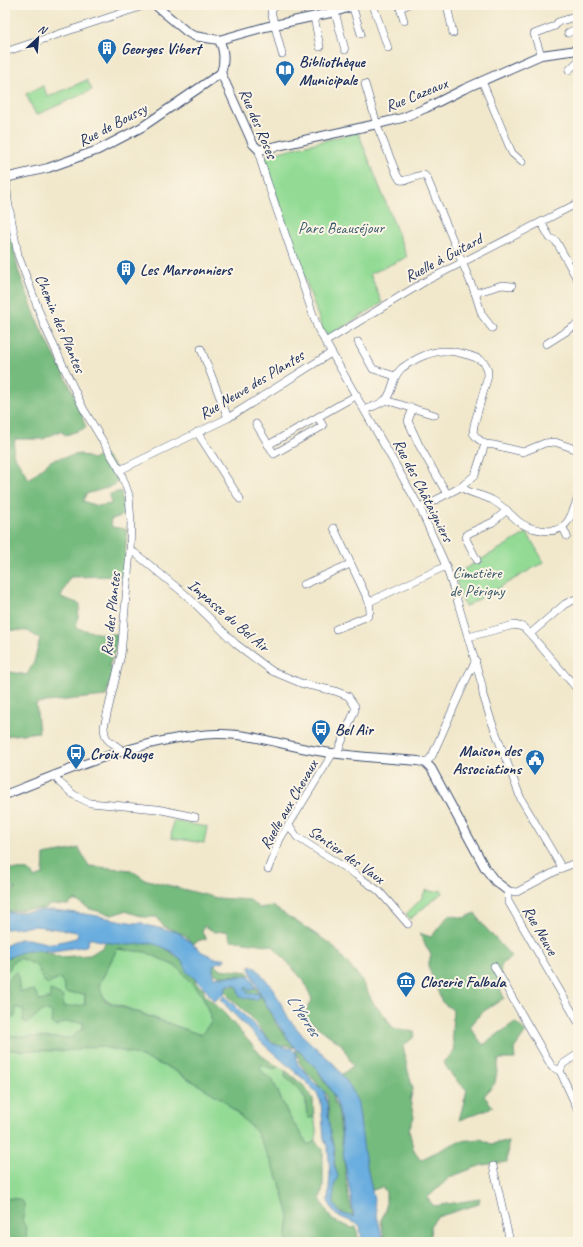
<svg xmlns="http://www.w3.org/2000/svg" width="583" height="1247" font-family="Caveat,sans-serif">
<rect width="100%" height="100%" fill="#fcf5e5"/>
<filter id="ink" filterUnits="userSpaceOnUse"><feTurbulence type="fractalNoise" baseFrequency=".025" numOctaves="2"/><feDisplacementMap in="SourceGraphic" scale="8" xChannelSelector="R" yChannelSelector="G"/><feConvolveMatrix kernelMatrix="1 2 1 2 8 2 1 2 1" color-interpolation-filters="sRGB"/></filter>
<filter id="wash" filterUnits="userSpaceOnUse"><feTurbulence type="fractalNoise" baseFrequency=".012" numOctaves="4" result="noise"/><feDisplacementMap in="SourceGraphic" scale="16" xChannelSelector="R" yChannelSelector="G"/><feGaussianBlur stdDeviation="0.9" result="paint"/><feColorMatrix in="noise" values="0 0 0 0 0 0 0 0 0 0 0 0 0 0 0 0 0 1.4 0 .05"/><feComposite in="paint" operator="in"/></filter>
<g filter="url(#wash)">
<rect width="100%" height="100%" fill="#f1e8cc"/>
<g fill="#93db95" stroke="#57857a">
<polygon points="87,80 92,90 36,115 26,94 43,86 48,97"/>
<polygon points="358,132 407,257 370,274 382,303 327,337 322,328 264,158 267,155"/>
<polygon points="527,533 544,562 465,607 454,575"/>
<polygon points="173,821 207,827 204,843 171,838"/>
<polygon points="426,890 435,892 441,890 443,892 410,919 406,914 421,899"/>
<polygon points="117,949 146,952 179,968 203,997 212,1021 201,1035 105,1000 99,985"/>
<polygon points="19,958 37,965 48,984 61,978 85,994 83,1028 71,1038 26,1037 5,1035 5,968 9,970 12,962"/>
<polygon points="98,1046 131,1053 170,1068 222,1099 256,1131 279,1180 289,1216 286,1242 5,1242 5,1050 65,1051"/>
<path d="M262 1065 275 1069 277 1066 286 1071 285 1077C292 1082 305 1094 306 1102 307 1110 305 1111 309 1118L314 1117 317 1134 315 1141 308 1145 289 1116 272 1079 265 1075 259 1067Z"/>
</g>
<g fill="#76bb7e" stroke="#48756e" fill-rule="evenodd">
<polygon points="10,227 18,270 39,325 75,396 86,428 66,435 60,431 43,439 15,439 13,454 29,479 52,460 80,454 92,459 104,455 115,467 120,481 110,487 86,494 83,501 97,506 111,504 110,494 121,491 124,515 110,520 112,527 127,529 124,573 122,576 70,577 61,597 80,604 76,628 102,634 118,634 114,652 109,666 113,673 106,696 36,703 39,732 5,736 5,671 27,675 34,662 40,639 28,631 5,630 5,388 9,387 5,341 5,229"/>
<path d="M79 848 89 866 131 870 144 879 217 898 250 900 259 908 272 906 331 944 360 978 374 1004 385 1016 393 1028 414 1032 415 1036 403 1046 408 1071 413 1089 410 1101 414 1117 409 1129 413 1148 420 1160 459 1141 481 1139 491 1144 508 1141 507 1162 482 1165 450 1177 427 1198 434 1206 480 1199 479 1204 437 1217 430 1226 431 1242H385L381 1220 386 1210V1192L382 1187 370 1191 357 1129 360 1120V1116L356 1110 351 1088 341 1075 353 1066 342 1045 303 1016 312 999 304 981 273 946 231 940 227 931 215 932 204 926 202 931 203 935 206 937V939L200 940 193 944 185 935 163 926 157 917H144L125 911 112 915 90 909 75 900 68 905H50L44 909H27L5 912V892L16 889 5 883V869L29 870 34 878 43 875 44 855C56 852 67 852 79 848Z"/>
<polygon points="475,913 483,925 511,956 501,966 499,986 504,998 481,1013 470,1027 483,1045 515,1022 526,1032 514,1049 515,1059 499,1059 495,1083 484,1096 493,1107 459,1120 467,1090 454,1078 443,1062 454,1052 452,1033 453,1010 442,1002 428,966 431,955 419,933 431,937 449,915 464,918"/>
<path d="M106 941 152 943 163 946 178 958 192 972 196 983 203 989 205 995 223 1012 262 1056 277 1066 275 1069 262 1065 259 1067 265 1075 272 1079 289 1116 308 1145 315 1141 323 1149V1189L320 1199 332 1220 352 1228 356 1227 359 1242H286L289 1216 279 1180 256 1131 222 1099 170 1068 131 1053 98 1046 65 1051 5 1050V1035L26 1037 71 1038 83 1028V1022H64L56 1027 51 1023 52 1013 44 1010 27 1023 23 1021 24 1010 16 1007 15 1017 9 1018 8 1009 5 1007V1001L10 998 5 982 17 971 20 992 34 990 40 1001 50 998V990L63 997V1007L85 1005V994L66 993 61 978 48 984 43 981 37 966 20 958 12 962 9 970 5 968V954L20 948 40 950 60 957 90 955 103 947ZM117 949 146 952 179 968 203 997 212 1021 201 1035 105 1001 99 985Z"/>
<polygon points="208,958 220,969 248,972 250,975 221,976 215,974"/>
<polygon points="224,986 238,986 256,988 260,994 276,1024 294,1047 293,1048 287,1045 281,1047 276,1045 266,1036 246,1012 229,997"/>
<polygon points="296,1050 309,1059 314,1066 332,1092 334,1102 338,1108 348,1195 353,1215 350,1218 337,1209 332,1201 335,1176 334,1146 331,1137 327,1120 329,1113 327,1095 298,1061 300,1059 295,1052"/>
<path d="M286 1071 304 1086 313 1099 314 1117 309 1118C305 1111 307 1110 306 1102 305 1094 292 1082 285 1077Z"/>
<polygon points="5,1198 19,1199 24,1203 24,1214 22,1220 26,1228 27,1242 5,1242"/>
</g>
<g fill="#6aaedf" stroke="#426e9e">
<path d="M53 910 92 915 134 923H143L145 925 177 932 183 936 202 952 218 959 225 958 224 961 216 963 213 966V977L250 976 256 988 249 991 246 987 245 989 249 994 258 993 260 997 256 1000 240 997 239 995 238 987 233 984 226 986 224 994 214 1001 203 986 186 971C186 958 166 947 154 944 147 942 137 945 129 945 116 944 102 942 89 938L88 944 86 946 53 951 27 950 5 959V946L19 939H28L51 944 76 938 78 935 77 932 36 926 5 929V913Z"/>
<path d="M251 965 257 969 272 987 289 1019 304 1037 334 1064 350 1086 358 1103 364 1152 378 1220 384 1242H362L360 1225 336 1215 328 1201 330 1174 328 1149 324 1138 321 1102 317 1093 302 1078 261 1042 228 1008 221 999 225 996 273 1044 292 1049 296 1053 297 1063 306 1072 313 1082 324 1091 327 1105 331 1139 335 1148 334 1165 338 1176 334 1186V1204L340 1213 354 1217C351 1198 348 1179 344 1159 342 1145 342 1131 340 1117 338 1094 315 1064 298 1050L297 1051 277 1023 261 995 249 968Z"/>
</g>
</g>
<g filter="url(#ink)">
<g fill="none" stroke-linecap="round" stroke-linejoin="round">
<g stroke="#3b4b6e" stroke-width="8">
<g id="minor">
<polyline points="276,5 271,11 282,54"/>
<polyline points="352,5 361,34"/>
<polyline points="373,5 388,48"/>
<polyline points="447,5 453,33"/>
<polyline points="335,12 345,50"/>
<polyline points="314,17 320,47"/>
<polyline points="404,21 400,8 407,5"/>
<polyline points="568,33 578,28"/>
<polyline points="5,52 146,5"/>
<polyline points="541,55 534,34 555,26 558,22 578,16"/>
<polyline points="569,70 578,61"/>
<polyline points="482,81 512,153 522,162"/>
<path d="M365 84 378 128 397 175 400 180C410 182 414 175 424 175L427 178 475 293 482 315 492 328"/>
<polyline points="259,150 261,162 268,184 318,329 420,508 446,566 458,603 482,685 483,695 491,720 521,799 562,868"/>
<path d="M6 177 8 201 18 255 45 327 83 408 120 470 129 495 131 522 130 551 121 655 104 727C105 746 114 740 123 752"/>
<polyline points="541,222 550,238 556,241 576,277"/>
<polyline points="475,293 502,285 512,286"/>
<polyline points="325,342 424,282 578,203"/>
<polyline points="358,342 373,369 395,376"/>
<polyline points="546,344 578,324"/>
<polyline points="201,349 228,418"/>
<polyline points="385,400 435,415"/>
<polyline points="413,408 408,421 419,445 447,494"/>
<path d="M365 410C371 407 379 405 385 400 394 392 391 377 402 368 411 361 425 354 436 352 447 349 478 355 485 364 488 368 488 372 488 376L474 425 473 433 477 438 485 444"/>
<polyline points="256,424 274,454 323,426 318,417"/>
<polyline points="197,432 240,499"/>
<polyline points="485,444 494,445 523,452 545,443 555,442 578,450"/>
<polyline points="268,445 357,395"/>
<polyline points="120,470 228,418 331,353"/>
<path d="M461 487C472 495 481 494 492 500 502 505 510 514 518 521 524 526 533 529 541 530 567 535 571 517 578 497"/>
<polyline points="420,508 461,487 475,475 485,444"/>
<polyline points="334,528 369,602 446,566"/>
<polyline points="563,528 567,536"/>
<polyline points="130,551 135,553 186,595 236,644 272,671 303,684 335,691 348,696 355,706 355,710 338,751 333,753 280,839 268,869"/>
<polyline points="477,560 466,539 467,534 493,522 507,510"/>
<polyline points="303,585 350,564"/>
<polyline points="336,629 368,616 370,611 369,602"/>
<polyline points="530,634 565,604 578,598"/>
<polyline points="468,637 514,625 523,627 530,634 578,690"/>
<polyline points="426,763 432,756 469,673 476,661"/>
<polyline points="54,775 60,783 74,795 90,803 157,809 195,817"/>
<polyline points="289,825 297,837 356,875 379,891 408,924"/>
<polyline points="578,862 562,868 517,892 508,891 508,901 578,1022"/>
<polyline points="494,966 552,1067 560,1071"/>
<polyline points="578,1054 563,1064 560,1071 578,1110"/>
<polyline points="493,1166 510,1242"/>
</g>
</g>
<g stroke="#3b4b6e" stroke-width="10">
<g id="tertiary">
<polyline points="155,5 187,32 194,36 219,40 265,27 335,12 356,5"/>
<path d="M219 40C225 51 225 61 221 73"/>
<polyline points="221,73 253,144 259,150 377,124 402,118 426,108 464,89 541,55 578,50"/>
<polyline points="5,178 48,168 98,150 142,127 221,73"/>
<path d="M5 795C70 769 147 736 217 734 251 733 285 746 318 751 351 757 385 758 418 761L426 763 431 768 485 868 495 881 508 891"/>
</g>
</g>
<use href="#minor" stroke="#fff" stroke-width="7"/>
<use href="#tertiary" stroke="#fff" stroke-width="8"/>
</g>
</g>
<defs>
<g id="building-pin" transform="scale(1)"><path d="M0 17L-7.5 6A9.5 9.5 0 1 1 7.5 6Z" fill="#1f6fb2" stroke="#fcf5e5"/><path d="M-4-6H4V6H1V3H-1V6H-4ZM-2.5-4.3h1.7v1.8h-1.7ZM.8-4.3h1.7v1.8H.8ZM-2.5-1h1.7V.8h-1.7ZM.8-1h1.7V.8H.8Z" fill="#fff"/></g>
<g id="library-pin" transform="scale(1)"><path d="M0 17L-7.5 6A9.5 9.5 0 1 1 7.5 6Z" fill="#1f6fb2" stroke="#fcf5e5"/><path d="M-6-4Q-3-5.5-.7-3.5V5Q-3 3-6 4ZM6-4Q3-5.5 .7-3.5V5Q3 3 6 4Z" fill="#fff"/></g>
<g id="bus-pin" transform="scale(1)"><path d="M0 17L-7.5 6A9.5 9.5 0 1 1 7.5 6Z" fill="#1f6fb2" stroke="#fcf5e5"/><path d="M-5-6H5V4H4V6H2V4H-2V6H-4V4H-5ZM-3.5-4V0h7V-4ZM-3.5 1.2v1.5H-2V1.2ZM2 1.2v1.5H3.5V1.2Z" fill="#fff"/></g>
<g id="civic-pin" transform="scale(1)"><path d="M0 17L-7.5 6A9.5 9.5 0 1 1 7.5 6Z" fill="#1f6fb2" stroke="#fcf5e5"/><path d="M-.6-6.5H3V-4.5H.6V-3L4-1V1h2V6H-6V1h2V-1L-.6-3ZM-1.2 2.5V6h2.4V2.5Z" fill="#fff"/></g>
<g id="museum-pin" transform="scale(1)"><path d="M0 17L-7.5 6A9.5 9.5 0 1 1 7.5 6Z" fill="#1f6fb2" stroke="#fcf5e5"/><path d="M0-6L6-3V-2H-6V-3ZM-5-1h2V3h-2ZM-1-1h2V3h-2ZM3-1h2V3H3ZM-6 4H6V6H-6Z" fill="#fff"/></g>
</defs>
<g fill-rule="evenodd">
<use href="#building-pin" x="107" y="48"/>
<use href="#library-pin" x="285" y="70"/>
<use href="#building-pin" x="126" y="269"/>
<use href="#bus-pin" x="321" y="729"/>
<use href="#bus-pin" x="76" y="753"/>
<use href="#civic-pin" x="535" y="759"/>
<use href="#museum-pin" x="406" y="981"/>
</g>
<g text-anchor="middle" stroke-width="4" stroke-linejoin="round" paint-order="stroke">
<g font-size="16" font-weight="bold" fill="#1b2f5e" stroke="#fcf5e5" text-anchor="start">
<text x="121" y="54">Georges Vibert</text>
<text x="299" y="67">Bibliothèque<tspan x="299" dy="18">Municipale</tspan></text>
<text x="140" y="275">Les Marronniers</text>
<text x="335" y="735">Bel Air</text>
<text x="521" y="756" text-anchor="end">Maison des<tspan x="521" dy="18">Associations</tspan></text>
<text x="90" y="759">Croix Rouge</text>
<text x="420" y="987">Closerie Falbala</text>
</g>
<g font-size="16" fill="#1b2f5e" stroke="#fcf5e5">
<text transform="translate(416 94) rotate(-22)" y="6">Rue Cazeaux</text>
<text transform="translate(259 123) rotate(67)" y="6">Rue des Roses</text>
<text transform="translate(112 124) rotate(-28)" y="6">Rue de Boussy</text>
<text transform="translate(443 257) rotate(-28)" y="6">Ruelle à Guitard</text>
<text transform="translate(61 323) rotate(67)" y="6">Chemin des Plantes</text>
<text transform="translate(251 384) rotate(-31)" y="6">Rue Neuve des Plantes</text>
<text transform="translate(424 490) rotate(63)" y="6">Rue des Châtaigniers</text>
<text transform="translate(110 614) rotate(-84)" y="6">Rue des Plantes</text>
<text transform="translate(229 615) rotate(41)" y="6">Impasse du Bel Air</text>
<text transform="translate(288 804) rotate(-60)" y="6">Ruelle aux Chevaux</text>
<text transform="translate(347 854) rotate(35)" y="6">Sentier des Vaux</text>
<text transform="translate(541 930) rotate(60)" y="6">Rue Neuve</text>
</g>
<g font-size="16" fill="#395a6c" stroke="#fcf5e5">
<text x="341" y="233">Parc Beauséjour</text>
<text x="477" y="578">Cimetière<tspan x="477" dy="18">de Périgny</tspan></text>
</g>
<g font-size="17" font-style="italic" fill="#335585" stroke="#fcf5e5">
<text transform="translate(304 1015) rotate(56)" y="6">L'Yerres</text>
</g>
</g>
<rect width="583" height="1247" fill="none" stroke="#fcf5e5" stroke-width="20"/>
<g transform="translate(38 38) rotate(26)" stroke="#fcf5e5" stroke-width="3" paint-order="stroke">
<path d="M0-3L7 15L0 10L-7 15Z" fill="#1b2f5e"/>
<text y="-6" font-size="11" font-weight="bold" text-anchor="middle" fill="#1b2f5e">N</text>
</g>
</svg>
